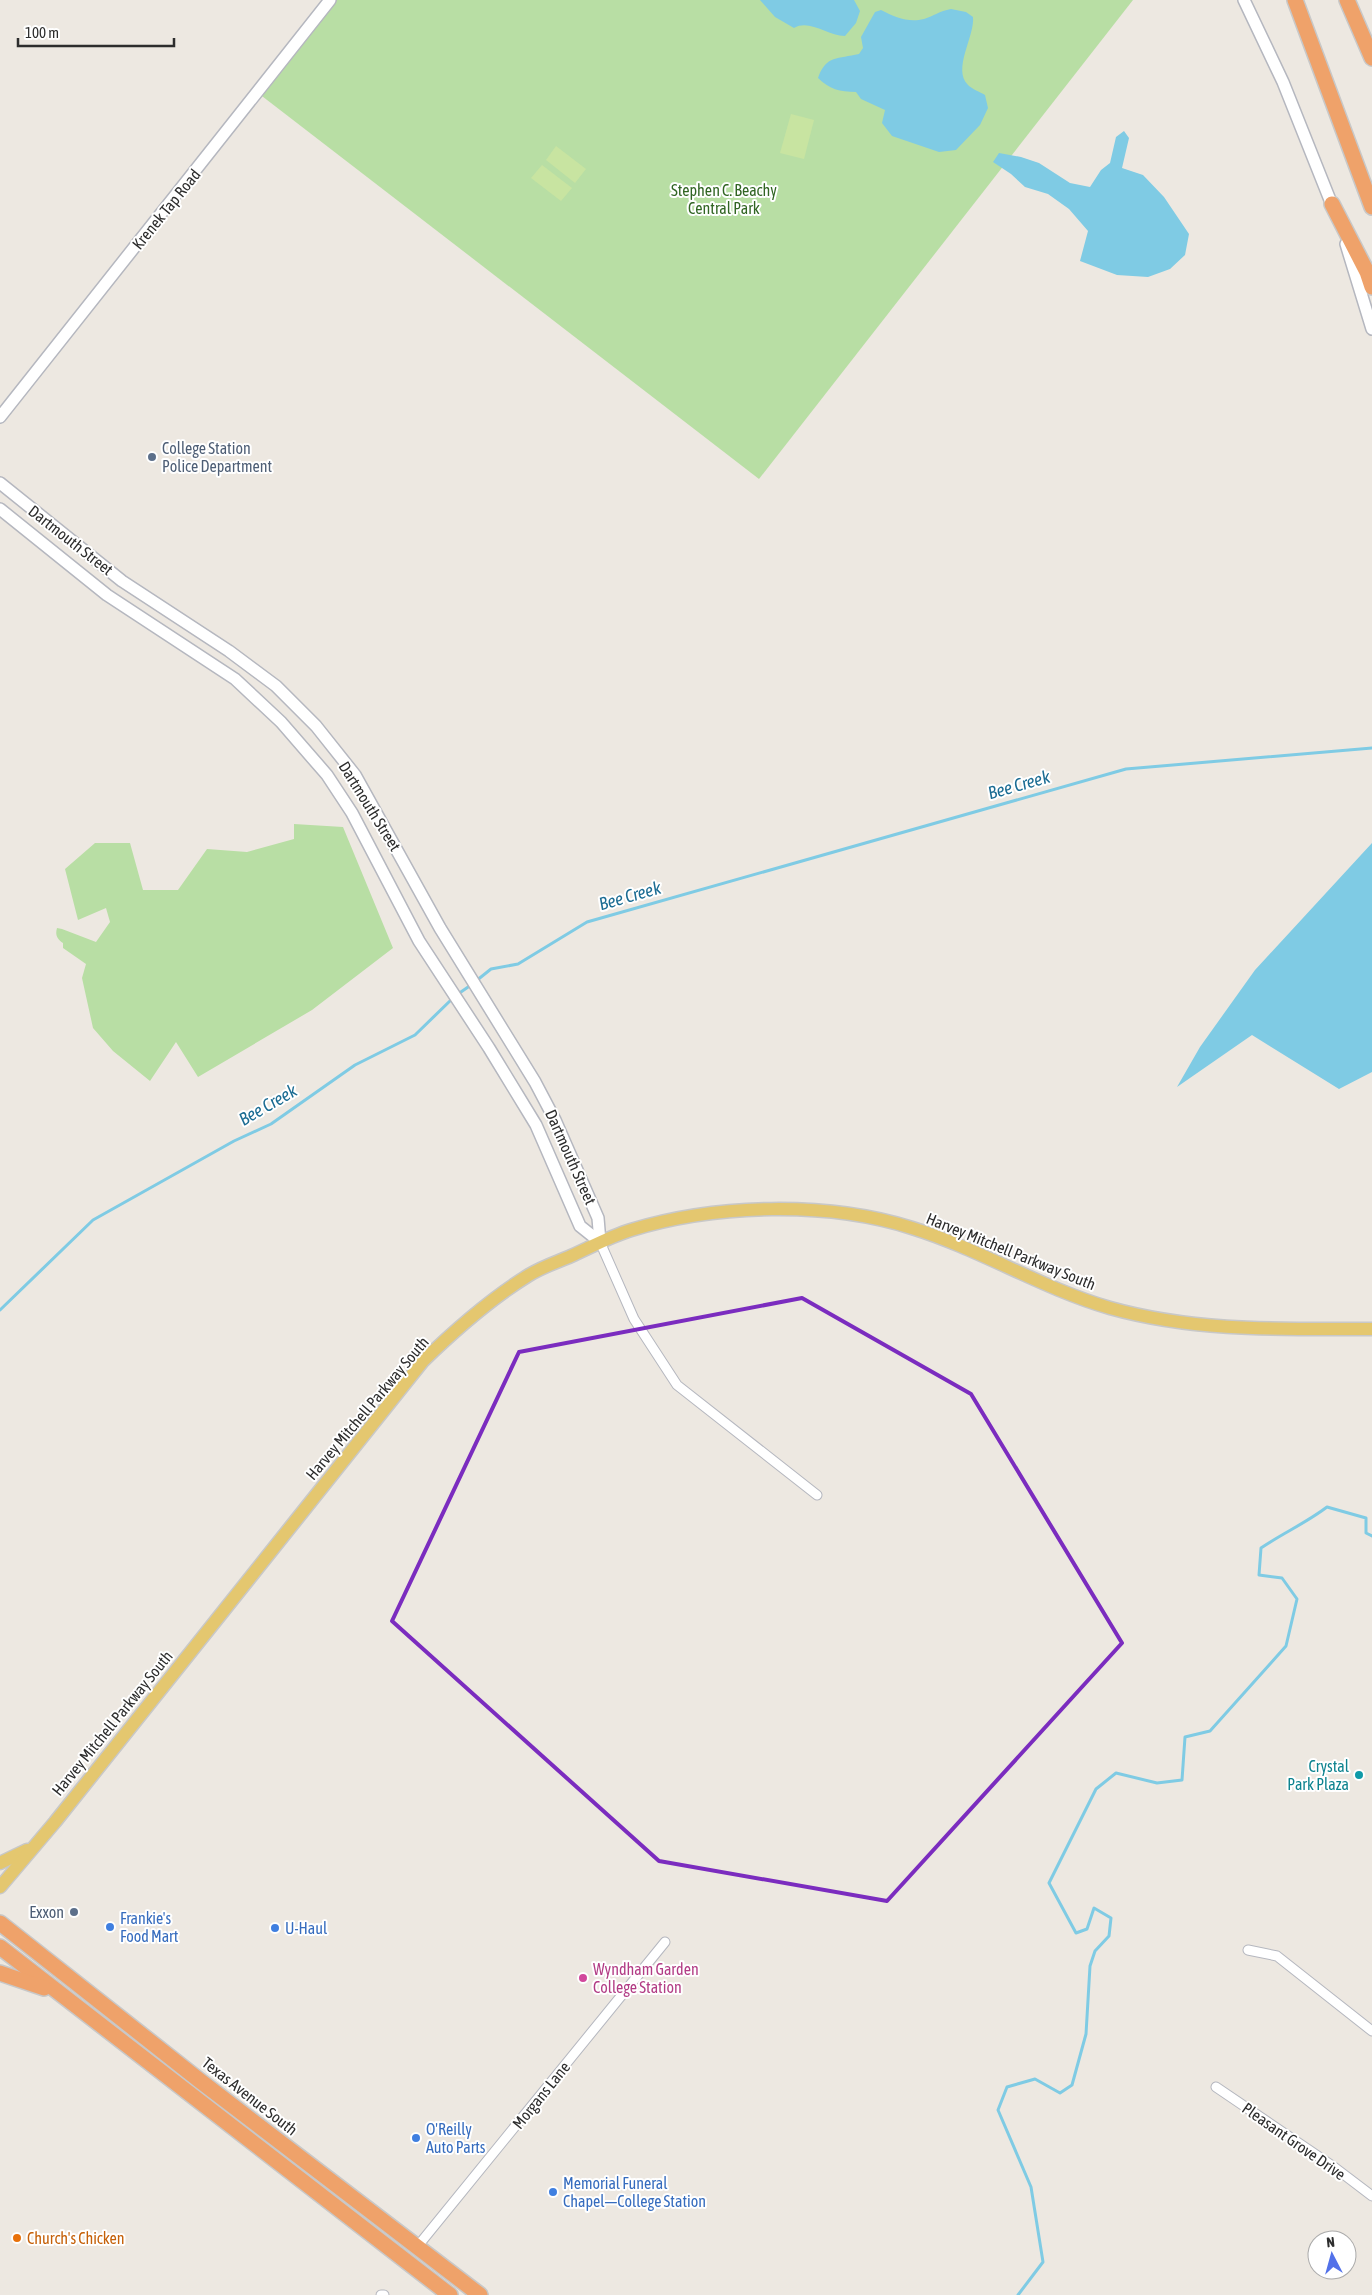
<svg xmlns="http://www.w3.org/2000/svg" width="1372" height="2295" font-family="'Asap Condensed',sans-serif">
<rect width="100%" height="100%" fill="#ede8e1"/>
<g fill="#b8dea4">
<polygon points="334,0 1133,0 759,479 258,93"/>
<path d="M294 824 343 827 393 948 312 1010 198 1077 176 1042 150 1081 113 1051 93 1028 82 978 86 964 63 948V943C57 939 55 935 57 928L62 929 96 942 110 922 106 908 78 920 65 869 95 843H130L143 890H178L207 849 247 852 294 839Z"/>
</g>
<g fill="#c8e4a1">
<polygon points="791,114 814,120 804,159 780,153"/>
<polygon points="556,146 586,169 575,183 546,160"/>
<polygon points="542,165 572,188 561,201 531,178"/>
</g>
<g fill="#7fcbe4">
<path d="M760 0H854L860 11 856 23 845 36C827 36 810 19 794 28L775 17Z"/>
<path d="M951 9 966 12 973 17C975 36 952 69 968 85 972 89 980 92 985 95L988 108 980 125 956 150 939 152 892 136 882 123 885 110 861 99 856 92C840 92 829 89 818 78 826 55 838 59 859 54L863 48 861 37 875 12 881 10C895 17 908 23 924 19 934 16 939 11 951 9Z"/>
<polygon points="1124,131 1129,138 1122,168 1143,175 1164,197 1189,234 1185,255 1170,269 1148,277 1117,275 1080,261 1088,231 1069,209 1048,194 1025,187 1011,174 993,162 999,153 1021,157 1039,163 1070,183 1090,187 1101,170 1110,163 1116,137"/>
<polygon points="1372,843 1372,1072 1339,1089 1252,1035 1177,1087 1200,1047 1255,970"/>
</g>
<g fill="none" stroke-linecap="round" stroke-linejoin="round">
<g stroke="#7fcbe4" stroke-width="3">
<polyline points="476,981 491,969 518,964 587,922 1126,769 1372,748"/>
<polyline points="458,994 471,985"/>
<polyline points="0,1310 93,1220 234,1141 271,1124 355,1065 415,1035 453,998"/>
<path d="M1018 2295 1043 2262 1031 2187 998 2110 1007 2087 1035 2079 1060 2093 1072 2085 1086 2034 1090 1966 1095 1951 1109 1936 1111 1918 1094 1908 1087 1929 1076 1933 1049 1883 1096 1789 1116 1773 1157 1783 1182 1780 1185 1737 1210 1731 1286 1646 1297 1599 1282 1578 1259 1575 1261 1548C1283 1533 1306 1523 1327 1507L1366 1518V1533L1372 1536"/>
</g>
<g stroke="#b5b7bf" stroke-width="11">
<g id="street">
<polyline points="600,1242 634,1319 677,1385 817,1495"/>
<polyline points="1248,1950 1277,1956 1372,2031"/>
<polyline points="1216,2087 1334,2167 1372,2196"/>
<polyline points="417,2247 665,1942"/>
<polyline points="381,2295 384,2295"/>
</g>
</g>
<g stroke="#b5b7bf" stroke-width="14">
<g id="secondary">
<polyline points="1244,0 1283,82 1334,210"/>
<polyline points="1346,244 1372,329"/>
<polyline points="0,417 330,0"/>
<polyline points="0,483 122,581 229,651 276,686 316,726 355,775 440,928 535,1082 555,1120 598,1218 600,1242"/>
<polyline points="0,509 107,595 235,679 281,722 327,775 352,813 419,941 489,1048 536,1125 580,1226 600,1242"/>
</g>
</g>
<g stroke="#c8c8c8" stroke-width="15">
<g id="primary">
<polyline points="0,1863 27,1850"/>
<path d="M0 1887 55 1822 423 1361C456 1329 490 1299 529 1275 542 1267 557 1262 571 1256 591 1247 611 1236 631 1230 716 1204 827 1201 912 1228 980 1249 1041 1288 1110 1308 1196 1332 1283 1329 1372 1329"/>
</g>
</g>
<g stroke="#c8c8c8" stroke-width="18">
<g id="highway">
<polyline points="1295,0 1372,207"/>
<polyline points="1347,0 1372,58"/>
<polyline points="1332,204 1367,272 1372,287"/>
<polyline points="0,1923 199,2080 480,2295"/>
<polyline points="0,1947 450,2295"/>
<polyline points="0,1973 44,1988"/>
</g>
</g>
<use href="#street" stroke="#fff" stroke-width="9"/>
<use href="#secondary" stroke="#fff" stroke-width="11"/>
<use href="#primary" stroke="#e4c76f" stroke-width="12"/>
<use href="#highway" stroke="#efa26a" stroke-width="15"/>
</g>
<path fill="none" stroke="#7b2cbf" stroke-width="4" stroke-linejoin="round" d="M802 1298 971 1394 1122 1643 887 1901 659 1861 392 1621 519 1352Z"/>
<g fill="#5c6f8a" stroke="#fff" stroke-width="2">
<circle cx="152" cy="457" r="5"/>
<circle cx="74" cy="1912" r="5"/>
</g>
<circle fill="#0f9aa8" stroke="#fff" stroke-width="2" cx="1359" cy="1775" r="5"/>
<g fill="#3f7fe0" stroke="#fff" stroke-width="2">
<circle cx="110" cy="1927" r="5"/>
<circle cx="275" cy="1928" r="5"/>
<circle cx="416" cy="2138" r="5"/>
<circle cx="553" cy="2192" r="5"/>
</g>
<circle fill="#d1479c" stroke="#fff" stroke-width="2" cx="583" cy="1978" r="5"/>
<circle fill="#e8710a" stroke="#fff" stroke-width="2" cx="17" cy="2238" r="5"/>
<g text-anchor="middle" stroke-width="4" stroke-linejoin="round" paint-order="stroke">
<g font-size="16" fill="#316523" stroke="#fff">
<text x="724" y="196">Stephen C. Beachy<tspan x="724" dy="18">Central Park</tspan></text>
</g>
<g font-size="16" fill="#2d2d2d" stroke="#fff">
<text transform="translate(166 209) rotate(-51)" y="6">Krenek Tap Road</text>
<text transform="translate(71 540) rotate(38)" y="6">Dartmouth Street</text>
<text transform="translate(370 806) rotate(58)" y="6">Dartmouth Street</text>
<text transform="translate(571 1157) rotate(66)" y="6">Dartmouth Street</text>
<text transform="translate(1011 1251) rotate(22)" y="6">Harvey Mitchell Parkway South</text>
<text transform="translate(367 1408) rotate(-50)" y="6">Harvey Mitchell Parkway South</text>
<text transform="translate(112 1723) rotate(-51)" y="6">Harvey Mitchell Parkway South</text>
<text transform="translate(541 2095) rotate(-51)" y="6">Morgans Lane</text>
<text transform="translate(250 2096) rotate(38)" y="6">Texas Avenue South</text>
<text transform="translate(1294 2141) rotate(35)" y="6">Pleasant Grove Drive</text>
</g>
<g font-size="16" fill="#4e5e75" stroke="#fff" text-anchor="start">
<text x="162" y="454">College Station<tspan x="162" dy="18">Police Department</tspan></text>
<text x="64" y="1918" text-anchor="end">Exxon</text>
</g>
<g font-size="16" fill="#0d838f" stroke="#fff" text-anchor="end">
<text x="1349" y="1772">Crystal<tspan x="1349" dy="18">Park Plaza</tspan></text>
</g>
<g font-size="16" fill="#366cbe" stroke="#fff" text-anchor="start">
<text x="120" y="1924">Frankie's<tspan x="120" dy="18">Food Mart</tspan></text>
<text x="285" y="1934">U-Haul</text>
<text x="426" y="2135">O'Reilly<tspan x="426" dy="18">Auto Parts</tspan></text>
<text x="563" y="2189">Memorial Funeral<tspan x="563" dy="18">Chapel—College Station</tspan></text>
</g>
<g font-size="16" fill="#b23c85" stroke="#fff" text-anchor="start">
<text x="593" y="1975">Wyndham Garden<tspan x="593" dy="18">College Station</tspan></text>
</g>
<g font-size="16" fill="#c56008" stroke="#fff" text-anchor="start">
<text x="27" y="2244">Church's Chicken</text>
</g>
<g font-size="18" font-style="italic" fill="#1b6c93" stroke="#fff">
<text transform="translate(1019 785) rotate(-16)" y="6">Bee Creek</text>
<text transform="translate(630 896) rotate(-16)" y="6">Bee Creek</text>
<text transform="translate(268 1105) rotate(-30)" y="6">Bee Creek</text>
</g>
</g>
<g transform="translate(1332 2255) rotate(354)"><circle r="24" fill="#ffffff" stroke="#ababab"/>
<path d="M0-4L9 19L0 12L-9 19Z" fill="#5271e9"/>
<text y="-8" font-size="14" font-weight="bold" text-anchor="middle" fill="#2d2d2d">N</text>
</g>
<path d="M18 38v8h156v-8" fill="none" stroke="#2d2d2d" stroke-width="2.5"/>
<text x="25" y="38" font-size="15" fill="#2d2d2d" stroke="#ffffff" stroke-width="4" paint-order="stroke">100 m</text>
</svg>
